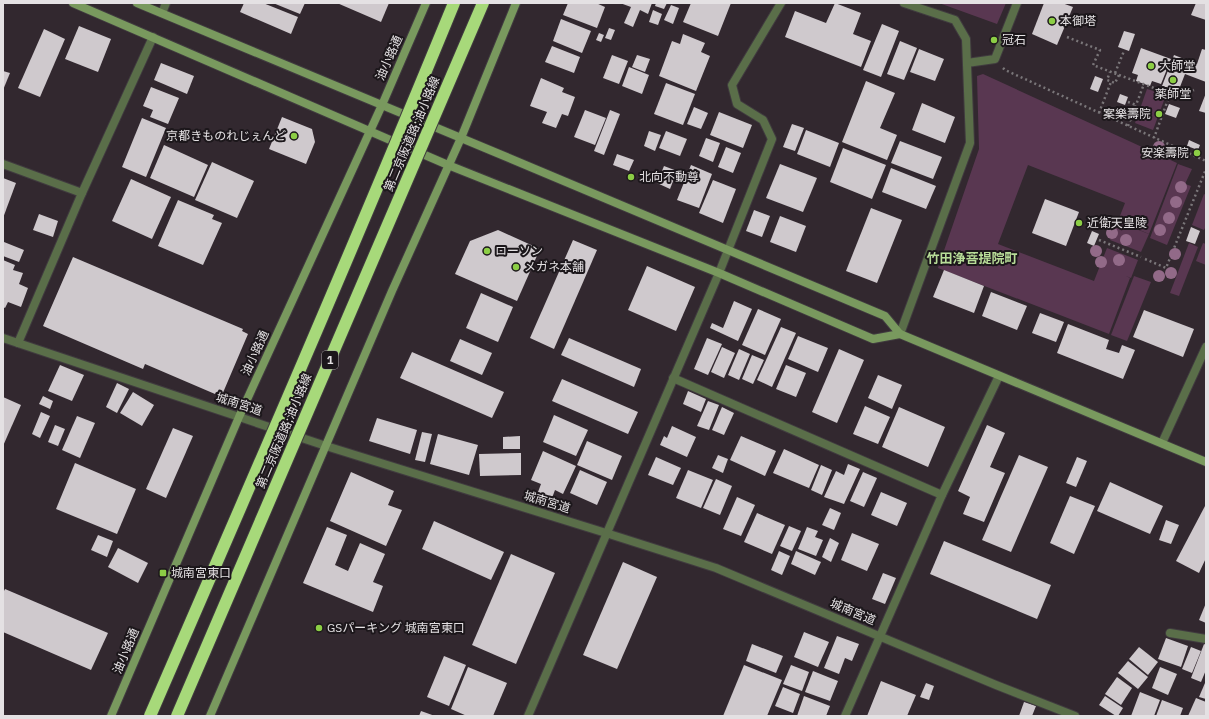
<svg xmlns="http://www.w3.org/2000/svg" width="1209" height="719" font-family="'IBM Plex Sans','Noto Sans JP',sans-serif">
<rect width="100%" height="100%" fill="#252024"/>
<rect fill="#32282f" x="3" y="3" width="1203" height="713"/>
<g fill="#593751">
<polygon points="939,3 1006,3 997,24"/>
<polygon points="983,74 1177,163 1149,234 1118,221 1125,203 1028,165 998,244 1094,281 1107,248 1138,260 1131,278 1126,276 1130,278 1109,334 938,268 979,149 977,76"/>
<polygon points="1147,89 1166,95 1153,130 1135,123"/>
<polygon points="1178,164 1192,169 1185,184 1191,186 1167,245 1150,238"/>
<polygon points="1204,194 1206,195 1206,226 1204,230 1192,225"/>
<polygon points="1118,222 1149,234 1141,252 1110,240"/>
<polygon points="1189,243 1198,247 1179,296 1170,293"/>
<polygon points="1203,243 1206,244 1206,265 1196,261"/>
<polygon points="1134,276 1151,282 1127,341 1111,335"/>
</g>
<g fill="#cfc9cd">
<polygon points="244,3 263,3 298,17 291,34 240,12"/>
<polygon points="273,3 305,3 300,14"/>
<polygon points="337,3 389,3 381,22"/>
<polygon points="568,3 596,3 605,7 597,28 563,15"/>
<polygon points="620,3 652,3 648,14 640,10 633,27 624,23 631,7"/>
<polygon points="656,3 667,3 664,9 655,6"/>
<polygon points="691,3 731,3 718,36 683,22"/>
<polygon points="835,3 861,13 853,34 871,41 861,67 785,37 795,11 826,23"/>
<polygon points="1044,3 1062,3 1073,7 1057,45 1032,34"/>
<polygon points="1196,3 1206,3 1206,20 1191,15"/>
<polygon points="671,5 679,8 673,24 664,20"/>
<polygon points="653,10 662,14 658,25 649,22"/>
<polygon points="561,19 591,31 582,53 553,41"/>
<polygon points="882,24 899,31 881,77 863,70"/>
<polygon points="79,26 111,39 98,72 65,59"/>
<polygon points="609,28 615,30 611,40 605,38"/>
<polygon points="44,29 65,39 40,97 18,88"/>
<polygon points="1124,31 1135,34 1129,51 1118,47"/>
<polygon points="599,33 604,35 601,42 596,40"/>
<polygon points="683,34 705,43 701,52 710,56 696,91 659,76 672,41 680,44"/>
<polygon points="900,41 917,48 904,80 887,74"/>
<polygon points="552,46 580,57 574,73 545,62"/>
<polygon points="1141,48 1171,59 1161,84 1152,81 1150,86 1136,81 1138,75 1132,73"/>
<polygon points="919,49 944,59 935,81 910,72"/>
<polygon points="1202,49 1206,50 1206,82 1185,74 1178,92 1162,86 1174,55 1197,64"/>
<polygon points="612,55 628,61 619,84 603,78"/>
<polygon points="637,55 650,59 645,72 632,67"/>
<polygon points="161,63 194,76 187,94 154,80"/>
<polygon points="629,67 649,75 642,94 622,86"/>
<polygon points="3,71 10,73 3,90"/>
<polygon points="1095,76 1103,79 1098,92 1090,89"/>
<polygon points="541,78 564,88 562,92 575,97 568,116 562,114 556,128 542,123 547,112 530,106"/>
<polygon points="866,81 895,93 880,128 897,135 887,160 842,142"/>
<polygon points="666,83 695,94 683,125 654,114"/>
<polygon points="151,87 179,98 168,124 150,117 153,110 143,106"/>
<polygon points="1206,93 1206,113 1199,111"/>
<polygon points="1120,94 1128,97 1125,105 1117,102"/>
<polygon points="922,103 955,117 945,143 912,130"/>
<polygon points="1169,104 1180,108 1176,118 1165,114"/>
<polygon points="694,107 708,113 701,129 687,124"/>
<polygon points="585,110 606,118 595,145 574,137"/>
<polygon points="610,110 620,114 604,155 594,151"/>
<polygon points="719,112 752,125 743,148 710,135"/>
<polygon points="282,117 312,129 315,142 306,164 269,149"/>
<polygon points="142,118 166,128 146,177 122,167"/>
<polygon points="792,124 804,128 795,151 783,147"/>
<polygon points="806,130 839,143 830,167 797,154"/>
<polygon points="649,131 661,135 655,151 644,146"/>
<polygon points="666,131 687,139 680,156 659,148"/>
<polygon points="706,138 720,143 713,162 699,156"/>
<polygon points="1189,140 1200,145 1198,150 1187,146"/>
<polygon points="900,141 942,157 933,179 891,163"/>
<polygon points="164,145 208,165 194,197 150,178"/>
<polygon points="726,147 741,153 733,173 718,167"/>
<polygon points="843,148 886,165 872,199 830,182"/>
<polygon points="617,154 634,160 629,171 613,165"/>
<polygon points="212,162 254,181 237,218 195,200"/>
<polygon points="780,164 817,178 803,212 766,198"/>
<polygon points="691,165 712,174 699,208 677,200"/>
<polygon points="664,166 677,171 670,189 657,183"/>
<polygon points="891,168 936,186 926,209 882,192"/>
<polygon points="3,178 16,183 3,218"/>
<polygon points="131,179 171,197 152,239 112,221"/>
<polygon points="713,180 736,189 723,223 699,213"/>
<polygon points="1045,199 1079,212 1066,246 1032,233"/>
<polygon points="178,200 214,215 212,219 222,223 203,265 158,246"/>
<polygon points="871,208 902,220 877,283 846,271"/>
<polygon points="754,210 770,216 762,237 746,231"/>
<polygon points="39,214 58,221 53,237 33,230"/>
<polygon points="780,216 806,226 796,252 770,242"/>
<polygon points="1191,227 1200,231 1195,244 1186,241"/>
<polygon points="498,230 540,249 517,301 455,274 470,241"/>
<polygon points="1092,231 1099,234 1094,246 1087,243"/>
<polygon points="573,240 597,250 554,349 530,338"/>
<polygon points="4,242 24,250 19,262 3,256"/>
<polygon points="73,257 243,329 242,331 248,334 222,395 216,392 215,394 145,364 143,369 43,326"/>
<polygon points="3,260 15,265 13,270 23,273 19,284 28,288 21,307 8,302 5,308 3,307"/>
<polygon points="647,266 695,287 676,331 628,310"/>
<polygon points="944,270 984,286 974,313 933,297"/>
<polygon points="991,292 1027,306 1017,330 982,316"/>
<polygon points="481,293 513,307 498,342 466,328"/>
<polygon points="734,301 752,309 738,341 710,328 712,323 723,328"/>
<polygon points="758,309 781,319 765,355 742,345"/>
<polygon points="1144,310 1194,329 1183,357 1133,337"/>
<polygon points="1040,313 1064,322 1056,342 1032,333"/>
<polygon points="1068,324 1109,340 1106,349 1119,353 1122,345 1135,350 1123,379 1057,353"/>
<polygon points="781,327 796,333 772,387 757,380"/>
<polygon points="798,336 828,348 818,372 788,359"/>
<polygon points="569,338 641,369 634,387 561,355"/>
<polygon points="707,338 722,344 708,375 694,369"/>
<polygon points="460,339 492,353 482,375 450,361"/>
<polygon points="722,347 735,353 724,378 711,372"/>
<polygon points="739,349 750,354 739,380 728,375"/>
<polygon points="839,349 864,360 837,423 812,412"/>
<polygon points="412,352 504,392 492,418 400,378"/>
<polygon points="752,355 764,360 753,384 742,379"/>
<polygon points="60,365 84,375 72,401 48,391"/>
<polygon points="786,365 806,373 796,397 776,389"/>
<polygon points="878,375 902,385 892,409 868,398"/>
<polygon points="562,379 638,412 628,434 552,401"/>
<polygon points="117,383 129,389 117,413 106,407"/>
<polygon points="688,391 706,399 701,412 683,404"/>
<polygon points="133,392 154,405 142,426 120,413"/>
<polygon points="43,396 53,401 50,409 39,404"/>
<polygon points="3,397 21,405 3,446"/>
<polygon points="708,401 719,405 709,430 697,426"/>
<polygon points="865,406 890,417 878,444 853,434"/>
<polygon points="722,407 734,413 724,435 712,430"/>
<polygon points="899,407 945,427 928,467 882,447"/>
<polygon points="41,412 50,416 40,438 32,434"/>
<polygon points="554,415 588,430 576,456 543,442"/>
<polygon points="77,416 95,423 80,458 62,450"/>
<polygon points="377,418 417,430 410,454 369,441"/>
<polygon points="55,425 65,429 58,446 48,442"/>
<polygon points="987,425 1005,433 990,467 1005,473 984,522 963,514 970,497 958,491"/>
<polygon points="672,426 696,437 687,457 660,445 664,436 667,438"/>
<polygon points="173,428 193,436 166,498 146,489"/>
<polygon points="422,432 432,434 425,462 415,460"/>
<polygon points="438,434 478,445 469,475 430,464"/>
<polygon points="520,436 520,449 503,449 503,437"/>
<polygon points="741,436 776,451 765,476 730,460"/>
<polygon points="587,441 622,456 612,480 577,465"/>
<polygon points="784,449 819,465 809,488 773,473"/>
<polygon points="543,451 576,466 563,494 555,490 552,498 538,492 541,484 531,480"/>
<polygon points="521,453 521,475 480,476 479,454"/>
<polygon points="718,455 728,459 723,473 712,468"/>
<polygon points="1019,455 1048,467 1011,552 982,540"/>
<polygon points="656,457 681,468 673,485 648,475"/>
<polygon points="1077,457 1087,461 1076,487 1066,483"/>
<polygon points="75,463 136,489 117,534 56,509"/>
<polygon points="848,464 860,469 844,504 824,497 836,471 844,475"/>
<polygon points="821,465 832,470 822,495 811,490"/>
<polygon points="580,470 607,482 597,505 570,493"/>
<polygon points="688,470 713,480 701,508 676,498"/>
<polygon points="351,472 394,491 388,505 402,510 386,546 330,521"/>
<polygon points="863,472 877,478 864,507 850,501"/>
<polygon points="716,479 732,486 720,515 703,508"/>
<polygon points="1110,482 1163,506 1150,534 1097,511"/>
<polygon points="881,492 907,503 897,526 871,515"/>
<polygon points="1070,496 1095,506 1074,554 1050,543"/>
<polygon points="737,497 755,505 741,536 723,529"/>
<polygon points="1205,506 1206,507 1206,558 1199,573 1176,561"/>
<polygon points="830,508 841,513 834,530 822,525"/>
<polygon points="757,513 785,525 772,554 744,542"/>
<polygon points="1166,520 1179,525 1171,544 1159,540"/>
<polygon points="434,521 504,552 491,580 422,549"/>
<polygon points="789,526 801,531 792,551 780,546"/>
<polygon points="327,527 347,535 335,565 348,571 360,543 385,554 373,582 383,586 373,612 303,583"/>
<polygon points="807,527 818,531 815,537 823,540 816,556 798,549"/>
<polygon points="852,533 879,544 867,571 841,560"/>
<polygon points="98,535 113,541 107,557 91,550"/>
<polygon points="830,538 839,543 831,562 822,557"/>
<polygon points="944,541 1051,585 1037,619 930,574"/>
<polygon points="118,548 148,563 138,583 108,567"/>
<polygon points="779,551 790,556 782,575 771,570"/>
<polygon points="796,551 821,562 815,575 791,564"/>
<polygon points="511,554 555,573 516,664 472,645"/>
<polygon points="623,562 657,577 617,669 583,655"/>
<polygon points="883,573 896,578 885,604 872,599"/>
<polygon points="5,589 108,633 91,670 3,632 3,593"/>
<polygon points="1206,603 1206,623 1199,620"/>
<polygon points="804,632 829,642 818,667 794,657"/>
<polygon points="837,636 859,644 852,661 845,658 839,674 824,668"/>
<polygon points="1166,638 1188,646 1181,667 1158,659"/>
<polygon points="752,644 783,656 776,673 746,661"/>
<polygon points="1204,644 1206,645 1206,670 1201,682 1191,678"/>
<polygon points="1139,647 1158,662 1148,675 1129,659"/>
<polygon points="1191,647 1201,651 1192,673 1182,669"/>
<polygon points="444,656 466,665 449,706 427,697"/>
<polygon points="1128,661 1148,677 1138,689 1118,673"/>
<polygon points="744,665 782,680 767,716 723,716"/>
<polygon points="791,665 809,672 802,691 783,684"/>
<polygon points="468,667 507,683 493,716 467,716 451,709"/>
<polygon points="1160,667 1177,674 1168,695 1152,688"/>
<polygon points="813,671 838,681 830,701 805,692"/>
<polygon points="1117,677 1132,688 1121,705 1105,694"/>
<polygon points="881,681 916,695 907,716 867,716"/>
<polygon points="926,683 934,686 929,700 920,697"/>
<polygon points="1205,683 1206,684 1206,699 1199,697"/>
<polygon points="783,687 800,694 793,713 775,706"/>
<polygon points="1140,692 1160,700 1154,716 1131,716"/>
<polygon points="804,696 830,706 826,716 797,716"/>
<polygon points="1105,696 1123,708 1118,716 1116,716 1099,705"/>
<polygon points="1196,698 1206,702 1206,716 1188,716"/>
<polygon points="1162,700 1183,708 1180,716 1156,716"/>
<polygon points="1024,702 1036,706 1032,716 1019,716"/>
<polygon points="421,711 435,716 419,716"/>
</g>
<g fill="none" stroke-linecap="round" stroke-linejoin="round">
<g stroke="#403b3f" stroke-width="10">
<g id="lane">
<polyline points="967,63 995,59 1017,3"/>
<polyline points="1170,633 1206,639"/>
</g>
</g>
<g stroke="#403b3f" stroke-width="10">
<g id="street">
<polyline points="162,13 166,3"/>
<polyline points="3,164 82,193"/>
<polyline points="900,334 970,143 966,39 955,20 904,3"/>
<polyline points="3,338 326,446 606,533 716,568 996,685 1075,716"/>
<polyline points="18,343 82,193 153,37"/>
<polyline points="673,378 942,495"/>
<polyline points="1162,443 1206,347"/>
<polyline points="528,716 719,273 772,139 763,120 737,104 732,85 781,3"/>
<polyline points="845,716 942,495 999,376"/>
</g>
</g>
<g stroke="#403b3f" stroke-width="10">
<g id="secondary">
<polyline points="73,3 448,165 719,273 873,339 900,334"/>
<polyline points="137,3 497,153 885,316 900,334 1206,462"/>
<polyline points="111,716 239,417 382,105 426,3"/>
<polyline points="210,716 392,291 461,138 516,3"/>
</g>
</g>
<g stroke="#7a7679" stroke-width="2.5" stroke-dasharray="2 3" stroke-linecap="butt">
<polyline points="1067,37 1100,50 1093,65 1119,75 1115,83 1107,80 1110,72"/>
<polyline points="1003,68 1005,70 1206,161"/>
<polyline points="1115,73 1124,51"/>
<polyline points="1119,75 1170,94 1154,138"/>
<polyline points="1170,94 1179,97 1194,90"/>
<polyline points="1128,102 1136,105"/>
<polyline points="1099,113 1111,82"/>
<polyline points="1128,126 1144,84"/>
<polyline points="1099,240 1141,257"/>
<polyline points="1145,259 1166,268 1206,169"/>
</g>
<use href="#lane" stroke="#5a6e49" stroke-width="8"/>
<use href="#street" stroke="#5a6e49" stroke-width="8"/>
<use href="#secondary" stroke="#79995e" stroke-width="8"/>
<g stroke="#403b3f" stroke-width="14" stroke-linecap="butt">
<g id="highway-bridge">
<path d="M150 716C253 479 356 242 454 3"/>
<polyline points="177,716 483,3"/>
</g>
</g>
<use href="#highway-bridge" stroke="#a7d97a" stroke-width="12"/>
</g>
<g fill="#926a88">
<circle cx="1159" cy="147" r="6"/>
<circle cx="1181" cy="187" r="6"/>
<circle cx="1176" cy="202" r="6"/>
<circle cx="1169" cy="218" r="6"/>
<circle cx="1160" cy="230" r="6"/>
<circle cx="1112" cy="233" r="6"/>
<circle cx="1126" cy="240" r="6"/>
<circle cx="1096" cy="251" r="6"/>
<circle cx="1175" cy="254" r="6"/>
<circle cx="1119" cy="260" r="6"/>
<circle cx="1101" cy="262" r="6"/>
<circle cx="1171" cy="273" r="6"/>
<circle cx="1159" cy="276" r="6"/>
</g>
<g fill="#8cce45" stroke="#1c171b" stroke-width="1.5">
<circle cx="1052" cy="21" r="4"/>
<circle cx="994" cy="40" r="4"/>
<circle cx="1151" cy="66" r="4"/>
<circle cx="1173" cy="80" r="4"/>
<circle cx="1159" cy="114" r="4"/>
<circle cx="294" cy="136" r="4"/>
<circle cx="1197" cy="153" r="4"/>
<circle cx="631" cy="177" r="4"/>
<circle cx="1079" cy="223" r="4"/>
<circle cx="487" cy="251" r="4"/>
<circle cx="516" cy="267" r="4"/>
<rect x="159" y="569" width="8" height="8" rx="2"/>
<circle cx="319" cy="628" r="4"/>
</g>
<g text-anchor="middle" stroke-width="4" stroke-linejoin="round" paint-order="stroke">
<rect fill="#1c171b" stroke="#a8a4a7" stroke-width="1" x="322" y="351" width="16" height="18" rx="3"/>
<g font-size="11" font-weight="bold" fill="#e4e1e3">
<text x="330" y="364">1</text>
</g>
<g font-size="12" fill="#e4e1e3" stroke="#1c171b" text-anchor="start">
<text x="1060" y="25">本御塔</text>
<text x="1002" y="44">冠石</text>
<text x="1159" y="70">大師堂</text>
<text x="1173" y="98" text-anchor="middle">薬師堂</text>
<text x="1151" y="118" text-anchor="end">案樂壽院</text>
<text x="286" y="140" text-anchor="end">京都きものれじぇんど</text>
<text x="1189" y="157" text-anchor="end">安楽壽院</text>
<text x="639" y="181">北向不動尊</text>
<text x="1087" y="227">近衛天皇陵</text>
<text x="495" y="255">ローソン</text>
<text x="524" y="271">メガネ本舗</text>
<text x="171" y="577">城南宮東口</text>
<text x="327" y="632">GSパーキング 城南宮東口</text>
</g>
<g font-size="12" fill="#e4e1e3" stroke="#1c171b">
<text transform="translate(389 58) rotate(-66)" y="4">油小路通</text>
<text transform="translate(412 134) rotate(-67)" y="4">第二京阪道路;油小路線</text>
<text transform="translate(255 353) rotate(-65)" y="4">油小路通</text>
<text transform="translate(239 404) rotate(18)" y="4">城南宮道</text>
<text transform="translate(284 431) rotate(-67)" y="4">第二京阪道路;油小路線</text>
<text transform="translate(547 502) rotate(17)" y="4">城南宮道</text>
<text transform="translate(853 612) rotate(23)" y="4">城南宮道</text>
<text transform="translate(126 651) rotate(-67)" y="4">油小路通</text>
</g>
<g font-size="13" font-weight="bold" fill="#b8dd98" stroke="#1c171b">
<text x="972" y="263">竹田浄菩提院町</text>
</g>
</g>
<rect width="1209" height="719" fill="none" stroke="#e4e1e3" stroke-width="8"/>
</svg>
